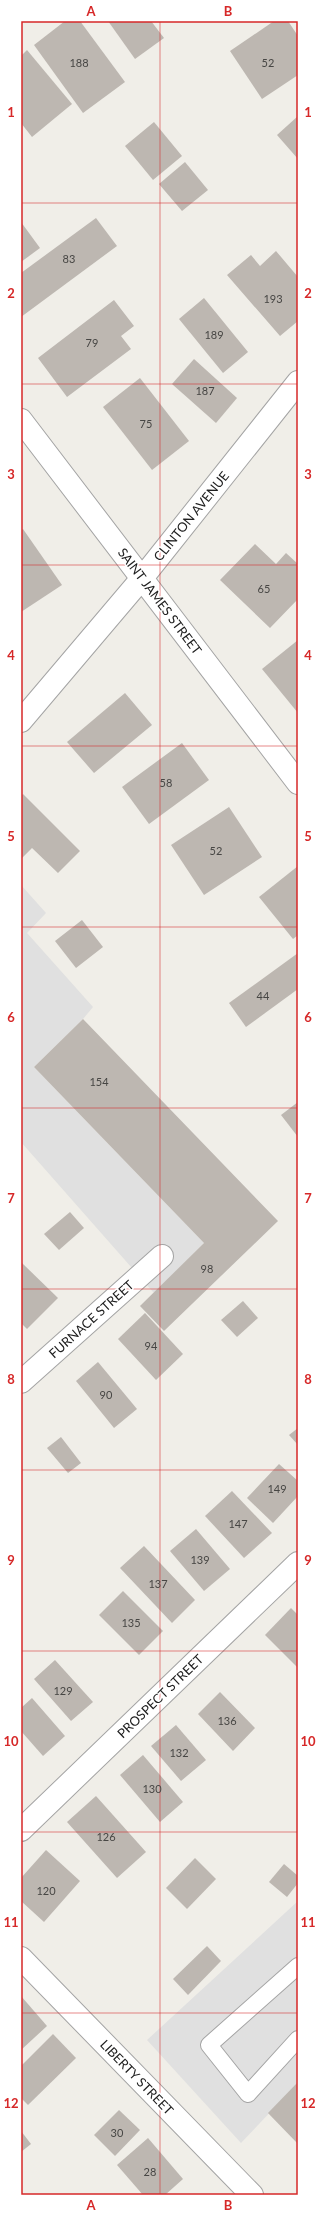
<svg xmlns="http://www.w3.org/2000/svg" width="319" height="2216" font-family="Lato,sans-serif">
<rect width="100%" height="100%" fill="#f0eee8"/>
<g fill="#e0e0e0">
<polygon points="21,885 46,913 27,933 93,1007 83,1019 34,1067 204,1243 154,1293 21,1142"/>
<polygon points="298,1901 298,2083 241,2143 147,2040"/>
</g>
<g fill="#bdb7b1">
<polygon points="65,21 80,21 125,82 83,113 34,45"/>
<polygon points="108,21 151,21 164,38 135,59"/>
<polygon points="274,21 288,21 298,36 298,75 262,99 230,51"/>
<polygon points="27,50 72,104 32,137 21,123 21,56"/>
<polygon points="298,116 298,159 277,135"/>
<polygon points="154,122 182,156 153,180 125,146"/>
<polygon points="185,162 208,190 182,211 159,184"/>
<polygon points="96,218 117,246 21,317 21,273"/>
<polygon points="21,222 40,248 21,262"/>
<polygon points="276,251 298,277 298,321 280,336 227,275 251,255 260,266"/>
<polygon points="204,298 248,352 223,373 179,319"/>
<polygon points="114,300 134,326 121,336 131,349 67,397 38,358"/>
<polygon points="194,359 237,398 216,423 172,384"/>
<polygon points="140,378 189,441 152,470 103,407"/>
<polygon points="23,529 62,585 21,612 21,530"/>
<polygon points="255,544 276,564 286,553 298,564 298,599 270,628 220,580"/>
<polygon points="298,640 298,713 262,669"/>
<polygon points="125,693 152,725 94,773 67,742"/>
<polygon points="182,743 209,780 149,824 122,787"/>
<polygon points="23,794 80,851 58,873 32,848 21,859 21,796"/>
<polygon points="229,807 262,857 204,895 171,845"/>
<polygon points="298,866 298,935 293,939 259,897"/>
<polygon points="82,920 103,947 76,968 55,941"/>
<polygon points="298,953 298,989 246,1027 229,1003"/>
<polygon points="83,1019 278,1221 164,1331 140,1306 204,1243 34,1067"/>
<polygon points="298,1102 298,1137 281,1115"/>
<polygon points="70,1212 84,1228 59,1250 44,1234"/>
<polygon points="22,1263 58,1298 27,1329 21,1323"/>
<polygon points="243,1301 258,1318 237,1337 221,1320"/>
<polygon points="145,1313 183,1354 156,1380 118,1339"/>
<polygon points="98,1362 137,1409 114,1428 76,1381"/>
<polygon points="298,1428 298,1445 289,1435"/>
<polygon points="61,1437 81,1463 68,1473 47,1448"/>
<polygon points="279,1464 298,1481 298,1496 273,1523 247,1498"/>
<polygon points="232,1491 272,1533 244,1558 205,1516"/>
<polygon points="196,1529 230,1569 204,1591 170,1551"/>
<polygon points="144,1546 195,1600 172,1623 120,1568"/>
<polygon points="123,1591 163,1631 139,1655 99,1615"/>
<polygon points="291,1608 298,1615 298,1668 265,1635"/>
<polygon points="55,1660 93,1702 71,1721 34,1679"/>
<polygon points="220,1692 255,1728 233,1751 198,1714"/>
<polygon points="32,1698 65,1736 43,1756 21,1731 21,1708"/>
<polygon points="176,1725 206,1760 181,1781 151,1746"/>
<polygon points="143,1755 183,1802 160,1822 120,1775"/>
<polygon points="96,1796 146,1852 117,1878 67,1822"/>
<polygon points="46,1850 80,1881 44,1922 21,1901 21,1878"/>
<polygon points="195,1858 216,1879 187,1909 166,1888"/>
<polygon points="284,1864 298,1876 298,1883 287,1897 269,1882"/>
<polygon points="207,1946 221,1961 188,1995 173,1979"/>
<polygon points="21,1996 47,2026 21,2050"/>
<polygon points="53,2034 76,2058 28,2105 21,2098 21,2066"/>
<polygon points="298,2082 298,2144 268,2113"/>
<polygon points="119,2110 140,2130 115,2156 94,2135"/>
<polygon points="21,2131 31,2144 21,2152"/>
<polygon points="148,2138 183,2179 165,2195 143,2195 117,2165"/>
</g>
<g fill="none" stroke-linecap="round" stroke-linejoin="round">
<g stroke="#a4a4a4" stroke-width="18">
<polyline id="service" points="298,1966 209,2045 248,2094 298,2039"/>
</g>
<g stroke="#a4a4a4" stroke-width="24">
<g id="minor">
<polyline points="21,420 298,783"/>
<polyline points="21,721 143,577 298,382"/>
<polyline points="21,1382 162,1256"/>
<polyline points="21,1830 298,1563"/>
<polyline points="21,1958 252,2195"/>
</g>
</g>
<use href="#service" stroke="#fff" stroke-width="16"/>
<use href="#minor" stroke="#fff" stroke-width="22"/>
</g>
<path fill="none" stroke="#d62828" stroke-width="1" stroke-opacity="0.55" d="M160 21V2195M21 203H298M21 384H298M21 565H298M21 746H298M21 927H298M21 1108H298M21 1289H298M21 1470H298M21 1651H298M21 1832H298M21 2013H298"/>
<g text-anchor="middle" stroke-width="3" stroke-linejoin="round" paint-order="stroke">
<g font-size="11" fill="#474644">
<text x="79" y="67">188</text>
<text x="268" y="67">52</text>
<text x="69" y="263">83</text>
<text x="273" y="303">193</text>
<text x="214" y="339">189</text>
<text x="92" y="347">79</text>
<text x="205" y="395">187</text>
<text x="146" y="428">75</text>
<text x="264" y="593">65</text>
<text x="166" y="787">58</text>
<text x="216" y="855">52</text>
<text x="263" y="1000">44</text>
<text x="99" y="1086">154</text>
<text x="207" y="1273">98</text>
<text x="151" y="1350">94</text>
<text x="106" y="1399">90</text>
<text x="277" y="1493">149</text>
<text x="238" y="1528">147</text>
<text x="200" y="1564">139</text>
<text x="158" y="1588">137</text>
<text x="131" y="1627">135</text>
<text x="63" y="1695">129</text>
<text x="227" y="1725">136</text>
<text x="179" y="1757">132</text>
<text x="152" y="1793">130</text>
<text x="106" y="1841">126</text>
<text x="46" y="1895">120</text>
<text x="117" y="2137">30</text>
<text x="150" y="2176">28</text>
</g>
<g font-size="13" fill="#202020" stroke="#fff">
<text transform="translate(191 516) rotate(-51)" y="5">CLINTON AVENUE</text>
<text transform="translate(160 601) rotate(53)" y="5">SAINT JAMES STREET</text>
<text transform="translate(91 1319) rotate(-42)" y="5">FURNACE STREET</text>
<text transform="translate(160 1696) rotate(-44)" y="5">PROSPECT STREET</text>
<text transform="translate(137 2077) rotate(46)" y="5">LIBERTY STREET</text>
</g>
</g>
<rect width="319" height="2216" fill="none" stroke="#ffffff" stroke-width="44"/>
<rect x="22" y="22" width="275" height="2172" fill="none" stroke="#d62828" stroke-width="1.5"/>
<g font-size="13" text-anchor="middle" font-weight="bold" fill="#d62828">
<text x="91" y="16">A</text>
<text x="228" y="16">B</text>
<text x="11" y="117">1</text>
<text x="308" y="117">1</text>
<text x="11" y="298">2</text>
<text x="308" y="298">2</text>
<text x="11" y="479">3</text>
<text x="308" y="479">3</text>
<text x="11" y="660">4</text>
<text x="308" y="660">4</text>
<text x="11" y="841">5</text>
<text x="308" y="841">5</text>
<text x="11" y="1022">6</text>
<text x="308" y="1022">6</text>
<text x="11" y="1203">7</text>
<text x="308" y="1203">7</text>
<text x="11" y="1384">8</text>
<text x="308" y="1384">8</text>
<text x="11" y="1565">9</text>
<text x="308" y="1565">9</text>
<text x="11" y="1746">10</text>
<text x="308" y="1746">10</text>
<text x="11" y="1927">11</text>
<text x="308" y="1927">11</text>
<text x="11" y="2108">12</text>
<text x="308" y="2108">12</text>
<text x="91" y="2210">A</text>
<text x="228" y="2210">B</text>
</g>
</svg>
